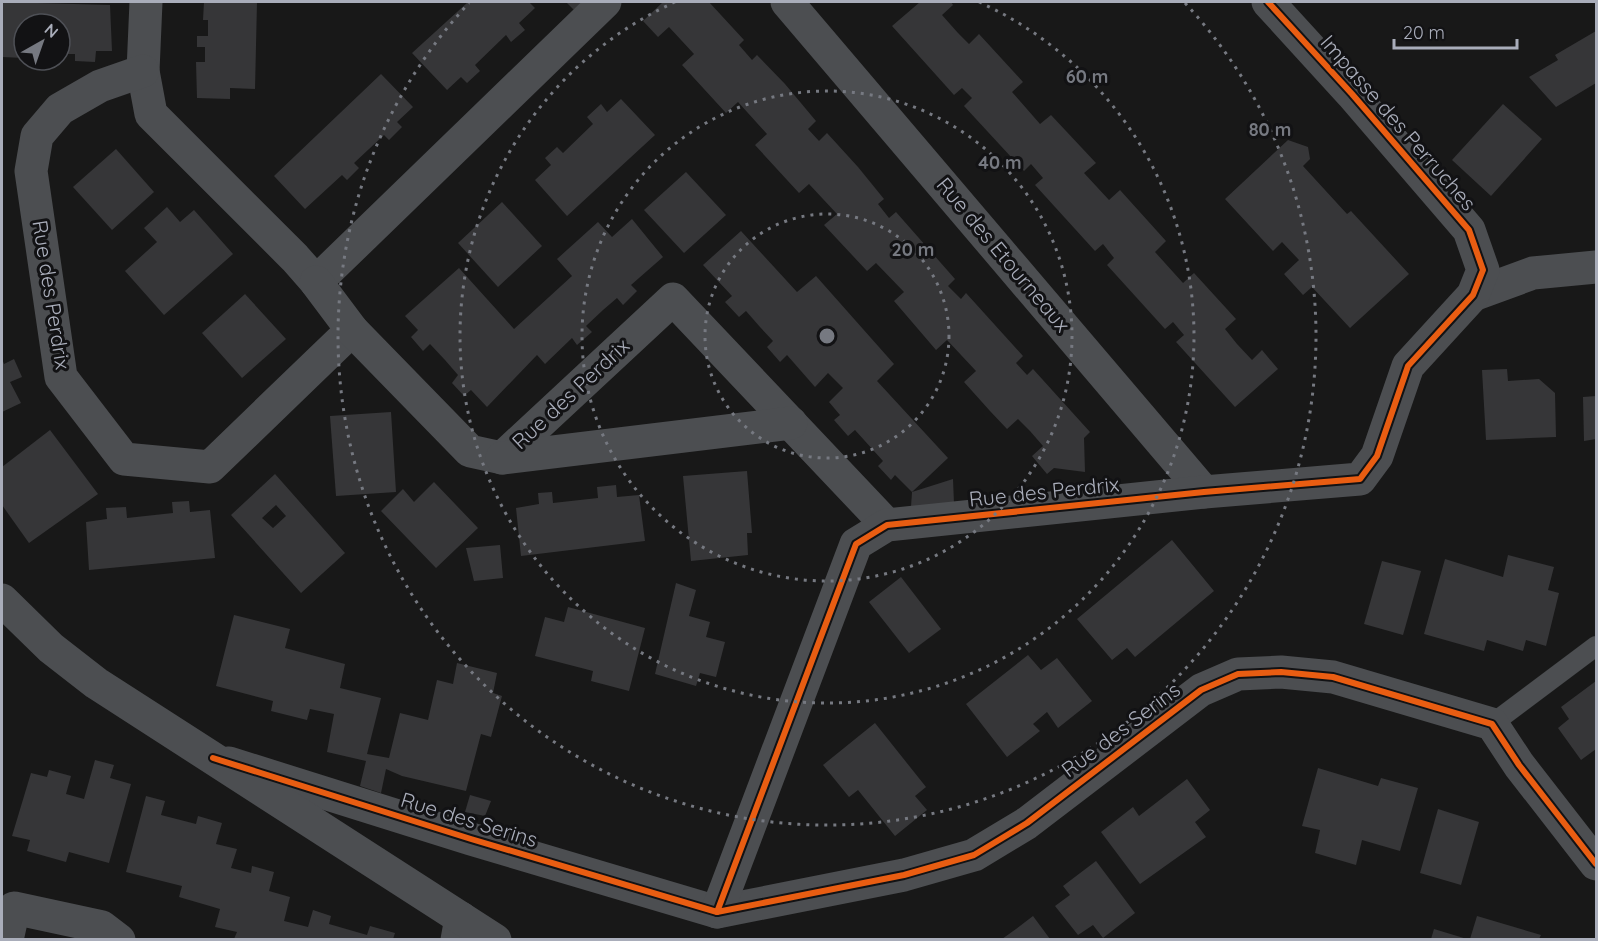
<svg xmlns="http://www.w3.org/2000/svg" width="1598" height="941" font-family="Quicksand,sans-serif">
<rect width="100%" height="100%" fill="#181818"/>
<g fill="#363638" fill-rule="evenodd">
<polygon points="2,2 110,5 112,51 96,51 95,62 75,61 75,54 60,54 60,24 24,24 24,58 2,57"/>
<polygon points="204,2 257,2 255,89 230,88 230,99 197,98 196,62 205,62 205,47 197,47 197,36 208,36 208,20 203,20"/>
<polygon points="468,2 529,2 535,8 519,23 525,30 511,42 506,35 475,65 480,71 467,83 461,77 447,90 412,53"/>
<polygon points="566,2 590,2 577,13"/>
<polygon points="663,2 709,2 744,40 739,45 752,60 757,55 785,84 816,121 808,129 819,141 827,133 858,167 884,199 878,204 889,218 896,212 955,279 948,286 961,299 966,293 1023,356 1016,363 1027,375 1033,369 1090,432 1084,438 1085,472 1054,468 1047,474 1032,456 1043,446 1030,431 1018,419 1007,429 990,411 964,382 976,371 947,340 936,350 894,301 904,292 876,263 867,271 824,225 837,214 809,184 799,193 755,145 767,134 738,102 726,113 682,65 694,54 669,27 658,37 643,21"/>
<polygon points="920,2 951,2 953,5 942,15 958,33 969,44 979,34 1023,82 1012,92 1040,124 1051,115 1096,163 1084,173 1109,200 1120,190 1166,241 1155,252 1183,283 1194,273 1236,319 1225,329 1237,344 1252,360 1262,350 1278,369 1235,407 1176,342 1184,335 1173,322 1165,329 1107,265 1114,258 1103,244 1095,251 1035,185 1043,178 1031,164 1024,171 964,106 972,98 962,88 954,95 892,26"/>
<polygon points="1596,31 1596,83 1556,107 1529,77 1558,60 1555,55"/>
<polygon points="381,74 413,107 397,122 402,127 389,140 384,135 354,163 359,168 347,180 342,175 305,209 274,176"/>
<polygon points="621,99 655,135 567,216 535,180 551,165 545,158 557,147 563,153 593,124 587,117 601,104 607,112"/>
<polygon points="1503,104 1542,139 1491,196 1452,160"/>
<polygon points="1288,140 1308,147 1310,159 1303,166 1347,214 1351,211 1409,274 1350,328 1312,287 1303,295 1284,274 1299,260 1282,242 1273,251 1225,199"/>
<polygon points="116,149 154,192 112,230 73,187"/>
<polygon points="686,172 726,215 684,253 644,210"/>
<polygon points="502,202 542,246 498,287 458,243"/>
<polygon points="167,207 180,222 194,210 233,254 164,315 125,271 157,242 144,228"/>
<polygon points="632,219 663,257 631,285 637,291 623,305 617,298 603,310 586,326 592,332 577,345 572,338 545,364 537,355 487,407 471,390 464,396 452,383 458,375 445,360 430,344 423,351 411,337 418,330 405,316 459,268 514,329 572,276 557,259 598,222 612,237"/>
<polygon points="741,231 797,292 816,276 894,364 877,381 948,458 912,492 895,475 891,480 878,466 883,461 855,430 848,436 834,420 840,415 829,402 843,388 828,373 815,387 787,355 780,362 767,347 773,341 760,327 746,311 739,317 725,302 732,296 703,265"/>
<polygon points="245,294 286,339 242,378 202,333"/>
<polygon points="2,359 4,364 14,359 22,377 10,382 21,403 2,412"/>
<polygon points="1507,369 1508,381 1539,379 1555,393 1556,437 1486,440 1482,370"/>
<polygon points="1596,396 1596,439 1584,441 1583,397"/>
<polygon points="391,412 396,492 336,496 330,416"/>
<polygon points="50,430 98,494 29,543 2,505 2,467"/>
<polygon points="747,471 752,533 747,533 748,555 691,561 683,476"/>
<path d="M275 474 345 553 301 593 231 515ZM276 505 286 516 273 528 262 518Z"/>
<polygon points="953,479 954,504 911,507 912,492"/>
<polygon points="434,482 478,528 436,568 381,511 403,489 414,502"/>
<polygon points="616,485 617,497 639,495 645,541 521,556 516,508 539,504 538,493 552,492 553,503 598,498 597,487"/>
<polygon points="189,501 190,512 210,510 215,558 89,570 86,522 107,519 106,508 126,507 127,518 173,513 172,502"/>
<polygon points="1172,540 1214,591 1135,657 1127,648 1112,660 1077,619"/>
<polygon points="500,545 503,578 474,581 466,548"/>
<polygon points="1508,555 1554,567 1548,590 1559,593 1546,646 1526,640 1523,651 1487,640 1484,651 1424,634 1445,559 1503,577"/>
<polygon points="1382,561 1421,571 1403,635 1364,624"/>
<polygon points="901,577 941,629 909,653 869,602"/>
<polygon points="676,583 696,590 689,616 710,622 706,637 725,642 716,677 700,673 696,686 655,674"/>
<polygon points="568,607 645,628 629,691 591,681 593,671 535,656 545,617 564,622"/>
<polygon points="234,615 290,629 285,648 345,664 340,688 381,698 367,754 389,758 400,713 428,720 437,680 453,684 457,663 497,673 493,693 502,696 491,737 481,734 466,791 402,776 386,769 381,793 360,786 366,761 327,752 334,714 310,709 307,720 271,711 273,701 216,686"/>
<polygon points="1028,655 1041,670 1057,658 1092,701 1058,728 1047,712 1033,724 1040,731 1007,757 966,704"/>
<polygon points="1596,681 1596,749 1581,760 1558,728 1569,719 1561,707"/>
<polygon points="875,723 926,787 915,796 927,810 895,836 858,790 849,797 823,765"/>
<polygon points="95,760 114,765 110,778 131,784 109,863 69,852 66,862 27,851 30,840 12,836 31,773 47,777 49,770 71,776 66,794 84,799"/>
<polygon points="1318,768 1378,786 1381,778 1418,788 1400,851 1362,840 1356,865 1315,853 1320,830 1302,826"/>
<polygon points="1187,779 1210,810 1195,822 1206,837 1140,884 1101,832 1133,807 1139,816"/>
<polygon points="470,795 491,801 485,816 465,812"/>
<polygon points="146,796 165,801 161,815 196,824 198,816 222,823 216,844 237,849 231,868 251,873 252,866 274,872 269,891 290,897 284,921 308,927 313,910 331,916 329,924 367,935 370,926 395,933 393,939 234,939 237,932 215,927 220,909 179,897 182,886 126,872"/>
<polygon points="1438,809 1479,822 1461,885 1420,873"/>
<polygon points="1096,861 1135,913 1103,938 1093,925 1078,935 1055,906 1070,895 1063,886"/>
<polygon points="1033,916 1050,939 1002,939 1016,929"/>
<polygon points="1477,916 1541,935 1539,939 1470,939"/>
<polygon points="1434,929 1467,939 1431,939"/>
</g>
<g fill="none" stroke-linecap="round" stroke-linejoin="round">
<polyline stroke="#4c4e51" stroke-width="20" points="1492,724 1596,646"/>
<g stroke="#4c4e51" stroke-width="33">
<polyline points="146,2 143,71 151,114 295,258 316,282 605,2"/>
<polyline points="787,2 1204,492"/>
<polyline points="143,71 100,86 60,109 37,136 31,171 61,377 124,459 210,467 352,330"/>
<polyline points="316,282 352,330 470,451 502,458 673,299 887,525"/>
<polyline points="1473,295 1533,273 1596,267"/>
<polyline points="502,458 791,423"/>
<polyline points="229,763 471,839 717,912 904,875 974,855 1027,823 1201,690 1238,674 1281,672 1333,677 1492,724 1519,765 1596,864"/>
<polyline points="717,912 856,544 887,525 1204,492 1360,479 1377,456 1408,366 1473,295 1483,270 1469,230 1352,94 1268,2"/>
<polyline points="7,940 14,908 102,927 119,940"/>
<polyline points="457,940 461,918"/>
</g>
<polyline stroke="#4c4e51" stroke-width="33" points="2,600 51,648 96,683 495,940"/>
<g stroke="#121214" stroke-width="10">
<g id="cycleway">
<polyline points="213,758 471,839 717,912 904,875 974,855 1027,823 1201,690 1238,674 1281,672 1333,677 1492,724 1519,765 1596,864"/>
<polyline points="717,912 856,544 887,525 1204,492 1360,479 1377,456 1408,366 1473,295 1483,270 1469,230 1352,94 1268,2"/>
</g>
</g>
<use href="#cycleway" stroke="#e95d12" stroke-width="6"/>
</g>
<g fill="none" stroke="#767981" stroke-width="3" stroke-dasharray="3 6">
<circle cx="827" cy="336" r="122"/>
<circle cx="827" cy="336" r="245"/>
<path d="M979 2A367 367 0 1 1 675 2"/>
<path d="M1185 3A489 489 0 1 1 469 3"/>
</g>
<g text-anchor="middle" stroke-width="6" stroke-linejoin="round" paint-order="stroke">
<g font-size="21" fill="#a9adba" stroke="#121214">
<text transform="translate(1398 123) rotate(49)" y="7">Impasse des Perruches</text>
<text transform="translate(1003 255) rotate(50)" y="7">Rue des Etourneaux</text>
<text transform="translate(51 295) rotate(81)" y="7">Rue des Perdrix</text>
<text transform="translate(571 394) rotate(-43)" y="7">Rue des Perdrix</text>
<text transform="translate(1044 492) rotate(-6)" y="7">Rue des Perdrix</text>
<text transform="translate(1121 730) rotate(-37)" y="7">Rue des Serins</text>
<text transform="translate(469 820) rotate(17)" y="7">Rue des Serins</text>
</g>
</g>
<circle cx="827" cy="336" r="9" fill="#767981" stroke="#121214" stroke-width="3"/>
<g font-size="18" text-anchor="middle" font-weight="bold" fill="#767981" stroke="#121214" stroke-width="6" stroke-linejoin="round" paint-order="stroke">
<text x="1087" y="83">60 m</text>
<text x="1270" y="136">80 m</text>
<text x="1000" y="169">40 m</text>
<text x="913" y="256">20 m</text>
</g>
<rect width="1598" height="941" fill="none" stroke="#a9adba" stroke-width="6"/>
<g transform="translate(42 42) rotate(40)"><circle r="28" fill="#121214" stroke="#4e5056" stroke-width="1.5"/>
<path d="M0-4.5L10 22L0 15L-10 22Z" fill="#767981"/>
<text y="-9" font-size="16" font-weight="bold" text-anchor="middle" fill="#a9adba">N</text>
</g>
<path d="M1394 39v9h123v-9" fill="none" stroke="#a9adba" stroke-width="3"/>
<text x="1403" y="39" font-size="18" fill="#a9adba" stroke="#121214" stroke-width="4.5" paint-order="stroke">20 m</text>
</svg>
